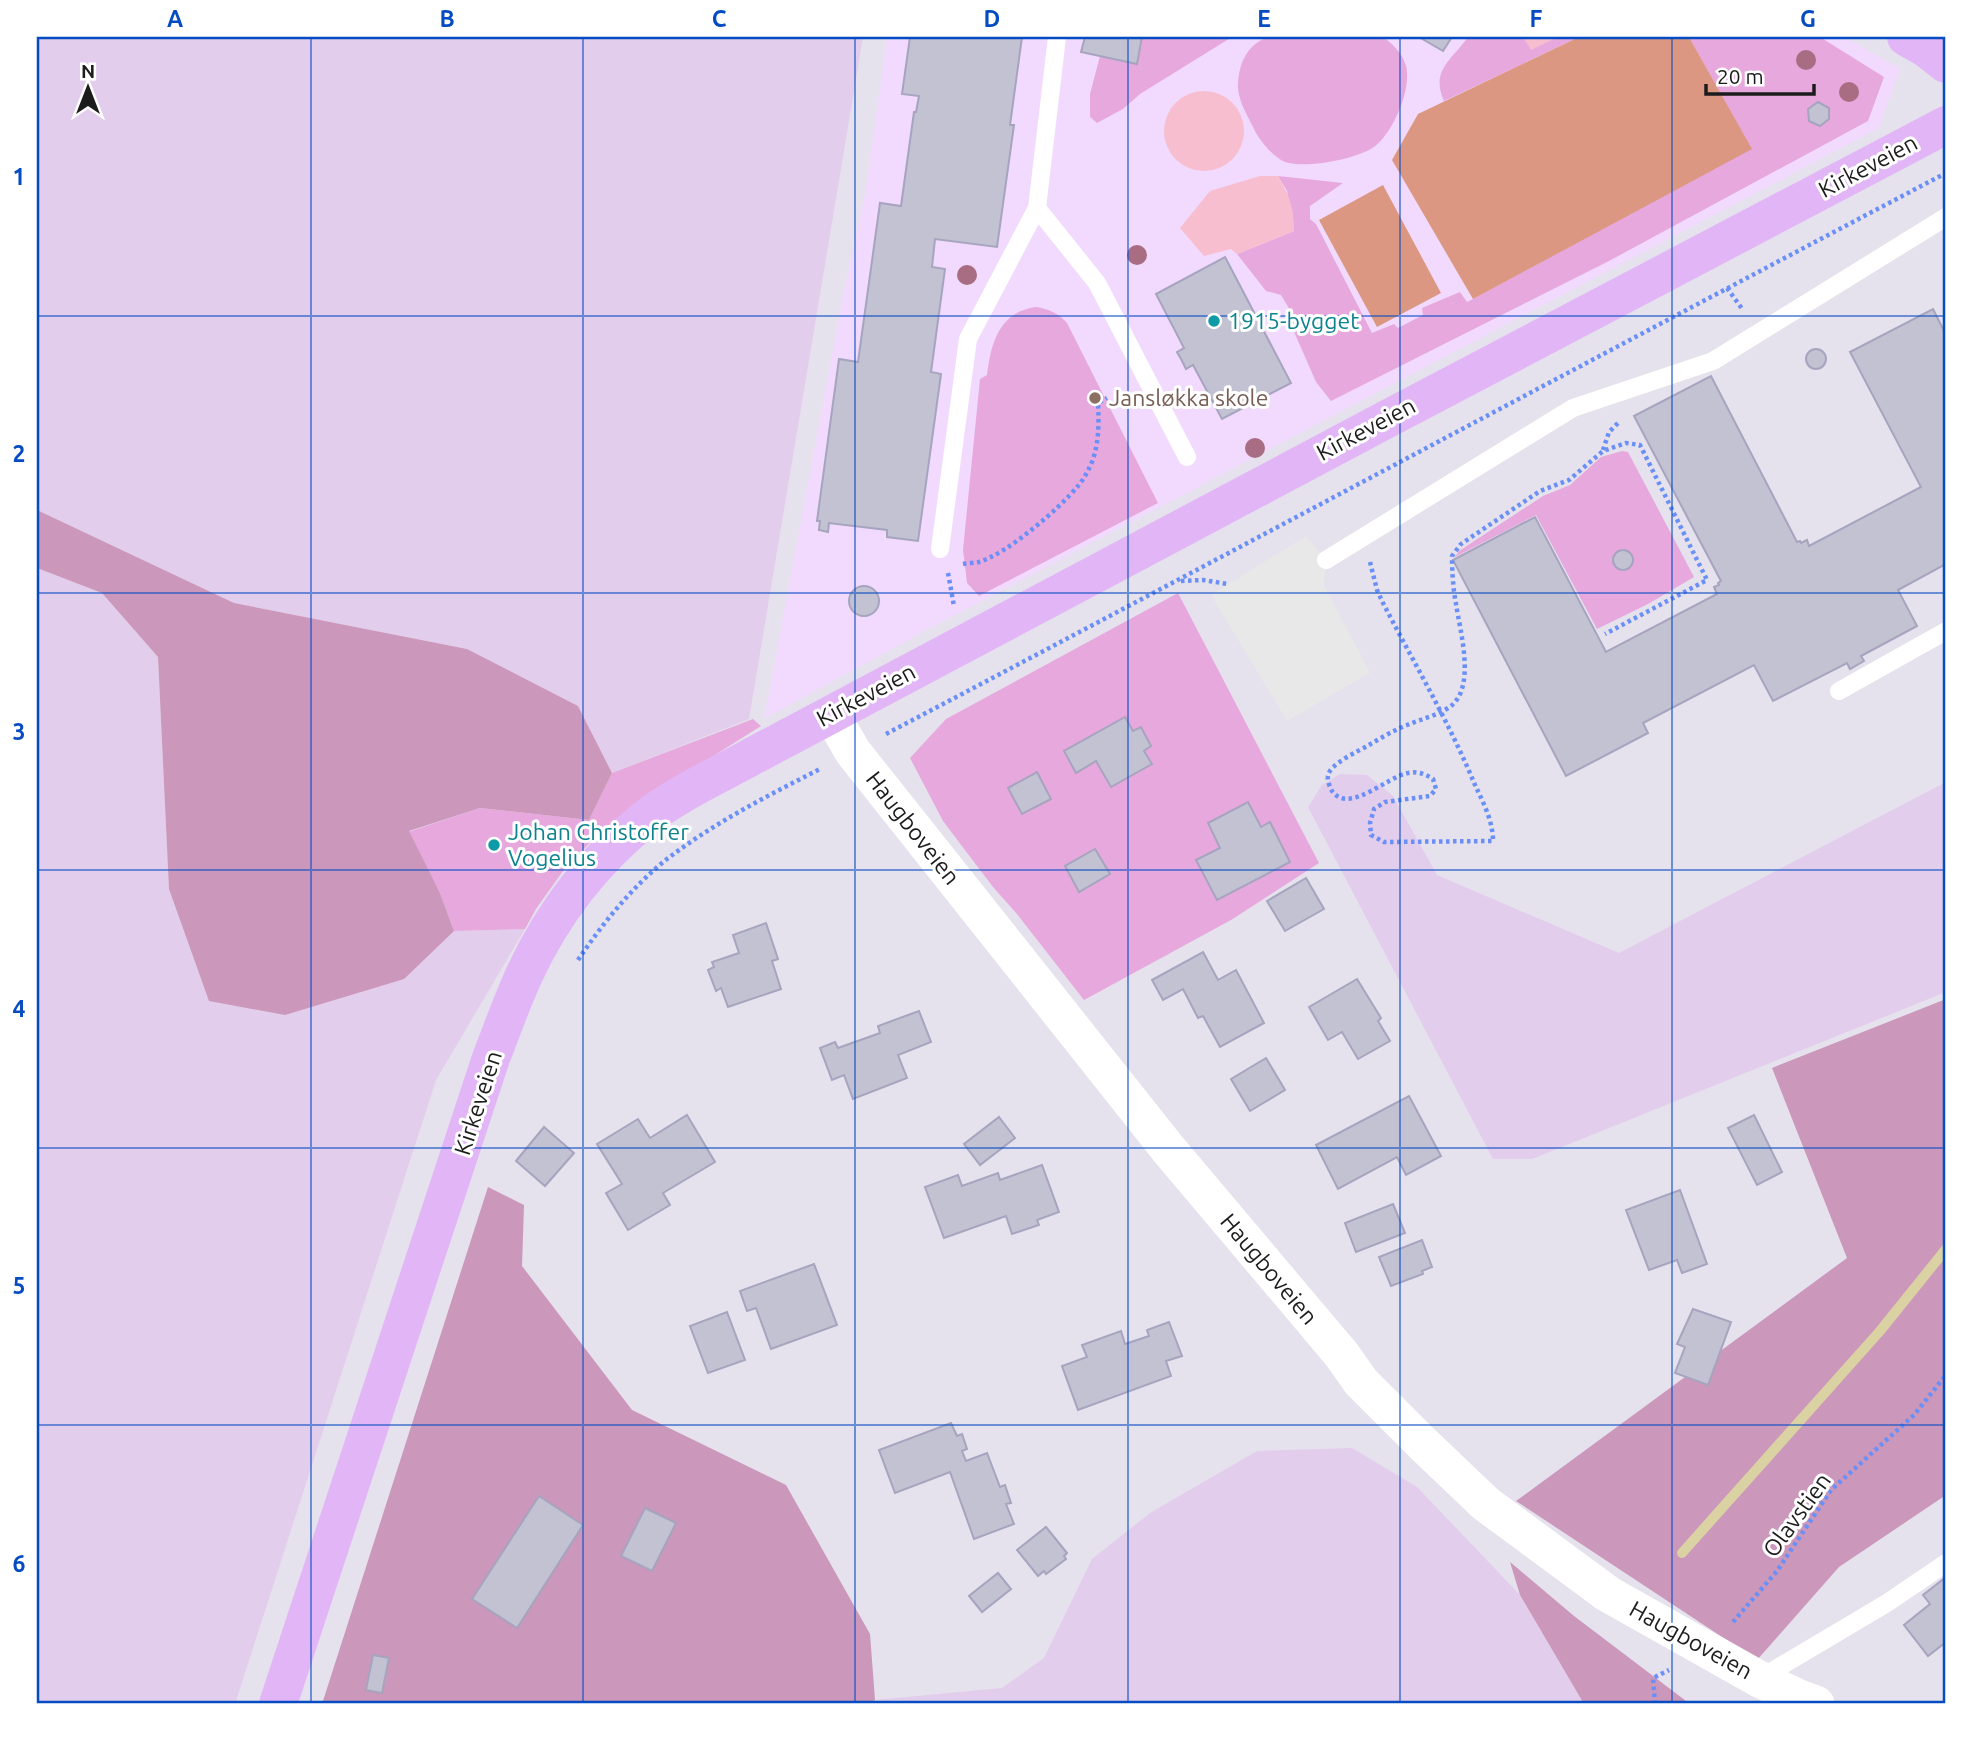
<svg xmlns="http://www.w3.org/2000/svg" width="1983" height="1741" font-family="Ubuntu,sans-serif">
<rect width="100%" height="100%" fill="#e5e1ed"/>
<polygon fill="#f1dafe" points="887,37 1845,37 1900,69 1879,128 921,633 764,719 844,290 865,194"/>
<g fill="#e3cdec">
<polygon points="37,37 863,37 749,719 612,773 578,706 467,649 234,603 37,510"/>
<polygon points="37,568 102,593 158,657 169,889 452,931 525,929 436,1080 235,1704 37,1704"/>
<polygon points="1340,774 1367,775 1393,796 1437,875 1619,953 1946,782 1946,992 1532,1159 1493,1159 1308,807 1322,785"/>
<polygon points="1352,1448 1417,1487 1520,1595 1584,1704 869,1704 875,1700 1002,1688 1044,1658 1092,1559 1150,1513 1257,1451"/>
</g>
<g fill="#e7a8de">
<polygon points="1142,37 1232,37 1140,94 1123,109 1097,123 1090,117 1090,94 1100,56 1136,64"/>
<path d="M1268 37H1383C1394 45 1402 53 1406 66 1412 89 1393 133 1374 147 1357 159 1305 169 1285 162 1273 157 1258 139 1253 127 1247 115 1239 102 1238 88 1238 65 1246 45 1268 37Z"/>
<path d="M1468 37H1579L1444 101C1430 70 1452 60 1468 37Z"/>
<polygon points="1689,37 1820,37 1884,77 1868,121 1609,261 1331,401 1316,382 1295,334 1291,312 1281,295 1266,291 1237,254 1294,231 1287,191 1278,176 1343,183 1310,206 1310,219 1316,224 1372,333 1394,324 1398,328 1423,315 1422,308 1460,292 1467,302 1473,299 1751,148"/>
<path d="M1036 307C1049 309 1058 313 1067 323L1158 503 979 596 967 583 963 550 980 379 987 375C991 343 999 312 1036 307Z"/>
<polygon points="1622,451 1628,452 1694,577 1648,604 1597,629 1536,515 1455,557 1459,551 1543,496 1570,485 1601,457"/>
<polygon points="1178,593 1319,863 1231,920 1084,1000 1017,914 993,887 943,821 910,758 946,719"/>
<polygon points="753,719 761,726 634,806 602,830 563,871 536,909 525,929 454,931 440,893 408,832 480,808 589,820 612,773"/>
</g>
<g fill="#cb97ba">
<polygon points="37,510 234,603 467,649 578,706 612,773 589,820 480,808 409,831 440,893 454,931 404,979 285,1015 209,1001 169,889 158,657 102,593 37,568"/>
<polygon points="1946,999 1946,1495 1839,1567 1757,1660 1516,1501 1847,1258 1772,1068"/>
<polygon points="488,1187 524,1205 522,1266 632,1410 786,1485 870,1634 875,1700 869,1704 322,1704"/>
<polygon points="1510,1562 1574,1616 1690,1704 1584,1704 1520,1595"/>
</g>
<g fill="#f7becf">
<polygon points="1523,37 1558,37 1531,50"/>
<circle cx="1204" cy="131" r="40"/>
<path d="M1260 176H1278C1290 197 1294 208 1294 231L1237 254 1231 249 1204 256 1180 228 1210 191Z"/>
</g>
<g fill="#db9781">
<polygon points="1579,37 1689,37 1752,149 1473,299 1392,160 1418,114"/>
<polygon points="1383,185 1441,293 1377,327 1319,220"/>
</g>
<polygon fill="#e8e8e8" points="1306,536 1326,560 1324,585 1370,673 1287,721 1211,595"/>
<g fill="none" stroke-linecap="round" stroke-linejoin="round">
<polyline stroke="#dad2a2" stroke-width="10" points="1682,1553 1880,1331 1946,1249"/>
</g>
<g fill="#c3c2d3" stroke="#a6a4be" stroke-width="2">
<polygon points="910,37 1022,37 1010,125 1014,125 997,247 935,239 932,267 945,269 931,372 941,374 918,541 887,537 887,530 829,523 828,532 819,530 820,521 817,521 839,359 858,362 880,203 901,206 914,112 916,112 919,96 902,94"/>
<polygon points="1085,37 1142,37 1137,64 1081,52"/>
<polygon points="1419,37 1452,37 1443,51"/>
<polygon points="1818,102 1829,108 1829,119 1820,126 1809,121 1808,109"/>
<polygon points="1225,257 1291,383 1222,419 1193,365 1186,369 1181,359 1177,352 1184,348 1156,294"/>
<polygon points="1933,309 1946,335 1946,564 1898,590 1917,626 1861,656 1864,661 1850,669 1847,663 1773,701 1754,665 1643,723 1648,733 1566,776 1453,560 1535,517 1606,652 1717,594 1714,587 1719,585 1718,583 1721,581 1634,416 1711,376 1797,542 1800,541 1801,543 1807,540 1809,546 1921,487 1850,352"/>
<circle cx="1816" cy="359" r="10"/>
<circle cx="1623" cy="560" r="10"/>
<circle cx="864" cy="601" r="15"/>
<polygon points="1125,717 1133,731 1141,727 1151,746 1144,751 1152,764 1111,787 1096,761 1076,773 1064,751"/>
<polygon points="1037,772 1051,799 1022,814 1008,788"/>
<polygon points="1248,802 1261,827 1270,822 1290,862 1217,900 1196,860 1220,848 1208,823"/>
<polygon points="1095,849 1110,874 1079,892 1065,866"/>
<polygon points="1306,878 1324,909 1285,931 1267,901"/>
<polygon points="766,923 778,959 772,961 781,989 728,1007 721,988 716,991 708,970 714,967 712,962 739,953 733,935"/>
<polygon points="1203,952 1218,980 1236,970 1264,1023 1220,1047 1203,1016 1198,1018 1183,989 1163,1000 1152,980"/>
<polygon points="1357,979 1381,1018 1378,1021 1390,1041 1358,1059 1342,1032 1328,1040 1309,1007"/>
<polygon points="919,1011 931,1042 898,1055 907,1078 853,1099 844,1075 832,1080 820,1048 835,1042 838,1048 880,1033 878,1026"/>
<polygon points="1266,1058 1285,1090 1250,1111 1231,1079"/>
<polygon points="1409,1096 1441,1156 1406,1175 1397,1157 1338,1189 1316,1145"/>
<polygon points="687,1115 715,1162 663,1193 670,1205 628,1230 606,1193 622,1184 597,1144 638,1119 650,1138"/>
<polygon points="1754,1115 1782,1172 1757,1185 1728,1128"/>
<polygon points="999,1117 1015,1138 980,1165 964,1144"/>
<polygon points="544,1127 574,1153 545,1186 516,1161"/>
<polygon points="1042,1165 1059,1212 1037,1220 1039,1225 1012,1234 1006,1216 944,1238 925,1187 958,1175 962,1186 998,1173 1000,1180"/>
<polygon points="1680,1190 1707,1264 1682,1273 1677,1260 1649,1270 1626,1210"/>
<polygon points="1393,1204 1405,1233 1356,1252 1345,1223"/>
<polygon points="1422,1240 1432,1267 1422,1271 1423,1274 1391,1286 1379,1257"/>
<polygon points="814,1264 837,1325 771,1349 756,1308 747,1311 740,1291"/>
<polygon points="1693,1309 1731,1322 1708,1385 1675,1373 1685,1347 1677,1344"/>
<polygon points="727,1312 745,1360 708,1373 690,1326"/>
<polygon points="1169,1322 1182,1356 1166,1361 1171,1376 1078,1410 1062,1366 1087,1357 1082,1345 1121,1331 1125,1344 1149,1336 1147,1330"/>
<polygon points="951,1423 957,1436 962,1434 967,1449 962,1451 966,1461 987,1453 1000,1487 1005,1485 1011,1503 1006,1504 1014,1524 974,1539 950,1472 895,1493 879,1450"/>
<polygon points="539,1496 583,1525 517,1628 472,1599"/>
<polygon points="645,1508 676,1523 652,1571 621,1556"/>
<polygon points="1046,1527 1067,1553 1064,1556 1066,1559 1046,1574 1044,1571 1038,1576 1017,1550"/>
<polygon points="998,1573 1011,1589 982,1612 969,1596"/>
<polygon points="1946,1577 1946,1642 1928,1656 1904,1625 1930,1604 1923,1595"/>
<polygon points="373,1655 389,1658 382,1693 366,1690"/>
</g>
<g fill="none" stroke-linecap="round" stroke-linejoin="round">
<g stroke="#6a8ff6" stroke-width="4.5" stroke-dasharray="3.5 3.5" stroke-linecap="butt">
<polyline points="1727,288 1743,310"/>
<polyline points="1603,450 1609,432 1619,422"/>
<path d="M1370 562 1377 590 1383 603C1414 663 1449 722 1475 785 1483 802 1493 821 1493 841L1384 842 1371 835 1370 823 1374 809 1385 802 1430 796 1436 789 1433 779C1425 774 1418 771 1408 773 1388 776 1349 815 1332 791 1330 787 1327 781 1328 776 1329 764 1359 751 1369 745 1381 738 1394 730 1407 725 1421 719 1439 715 1451 706 1476 686 1460 631 1456 604 1453 588 1452 572 1452 556L1461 544 1540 491 1569 480 1603 451 1626 443 1640 445 1707 580 1605 634"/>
<path d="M963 564C968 563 974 563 979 562 1008 553 1059 509 1078 486 1084 479 1088 471 1092 462 1099 443 1099 424 1098 403L1107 398"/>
<polyline points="948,573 954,606"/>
<polyline points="1181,581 1203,580 1228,584"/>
<path d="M886 734C1240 548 1592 359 1946 173"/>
<path d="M578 960C603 923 632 887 667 859 714 823 767 796 820 769"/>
<polyline points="1733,1622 1777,1571 1831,1490 1914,1415 1946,1375"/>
<polyline points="1655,1704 1653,1678 1669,1670"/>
</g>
<g stroke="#fff" stroke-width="18">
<polyline points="1037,208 1097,283 1187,457"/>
<polyline points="940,549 968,339 1037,208 1057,37"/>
<polyline points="1326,560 1573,408 1713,361 1946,217"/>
<polyline points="1839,691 1946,631"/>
<polyline points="1759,1679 1887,1603 1946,1563"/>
</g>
<polyline stroke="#fff" stroke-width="37" points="831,714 853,752 1169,1150 1342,1355 1361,1382 1422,1443 1486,1504 1608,1594 1759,1679 1797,1697 1816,1704"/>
<g stroke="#e2b5f7" stroke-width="38">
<polyline points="1906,37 1927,49 1946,64"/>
<path d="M278 1704 491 1058C502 1030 512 1001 525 973 553 913 593 861 645 819 675 795 717 776 751 757L1389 418 1946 125"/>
</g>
</g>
<g fill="#a86d82">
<circle cx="1806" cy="60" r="10"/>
<circle cx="1849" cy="92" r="10"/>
<circle cx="1137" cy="255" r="10"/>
<circle cx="967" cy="275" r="10"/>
<circle cx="1255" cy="448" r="10"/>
</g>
<path fill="none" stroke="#054bc2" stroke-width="2" stroke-opacity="0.55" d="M311 37V1704M583 37V1704M855 37V1704M1128 37V1704M1400 37V1704M1672 37V1704M37 316H1946M37 593H1946M37 870H1946M37 1148H1946M37 1425H1946"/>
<g fill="#0f9aa8" stroke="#fff" stroke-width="2.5">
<circle cx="1214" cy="321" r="7"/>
<circle cx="494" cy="845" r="7"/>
</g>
<circle fill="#8d6e63" stroke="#fff" stroke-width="2.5" cx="1095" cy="398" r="7"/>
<g text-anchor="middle" stroke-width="6" stroke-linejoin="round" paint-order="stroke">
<g font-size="23" fill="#1c1c1c" stroke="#fff">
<text transform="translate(1868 166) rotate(-28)" y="8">Kirkeveien</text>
<text transform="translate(1366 429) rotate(-28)" y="8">Kirkeveien</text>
<text transform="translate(866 695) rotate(-28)" y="8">Kirkeveien</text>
<text transform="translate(913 828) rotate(52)" y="8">Haugboveien</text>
<text transform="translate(478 1103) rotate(-72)" y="8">Kirkeveien</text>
<text transform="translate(1269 1269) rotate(50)" y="8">Haugboveien</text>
<text transform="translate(1797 1515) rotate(-54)" y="8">Olavstien</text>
<text transform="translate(1691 1640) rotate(29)" y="8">Haugboveien</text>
</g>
<g font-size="23" fill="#0d838f" stroke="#fff" text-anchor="start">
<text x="1228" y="329">1915-bygget</text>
<text x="508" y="840">Johan Christoffer<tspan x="508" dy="26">Vogelius</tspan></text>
</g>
<g font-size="23" fill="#785e54" stroke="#fff" text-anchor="start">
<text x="1109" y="406">Jansløkka skole</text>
</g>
</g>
<rect width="1983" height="1741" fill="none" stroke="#ffffff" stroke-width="77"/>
<g transform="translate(88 88)" stroke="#ffffff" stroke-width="5" paint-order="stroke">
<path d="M0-5L12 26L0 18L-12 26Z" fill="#1c1c1c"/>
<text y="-10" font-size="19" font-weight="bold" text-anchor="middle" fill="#1c1c1c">N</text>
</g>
<path d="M1706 84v10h108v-10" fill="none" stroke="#1c1c1c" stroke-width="3.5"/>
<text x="1717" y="84" font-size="21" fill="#1c1c1c" stroke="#ffffff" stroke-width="5" paint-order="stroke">20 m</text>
<rect x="38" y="38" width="1906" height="1664" fill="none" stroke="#054bc2" stroke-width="2.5"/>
<g font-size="23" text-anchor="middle" font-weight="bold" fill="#054bc2">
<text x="175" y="27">A</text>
<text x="447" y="27">B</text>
<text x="719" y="27">C</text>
<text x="992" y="27">D</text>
<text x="1264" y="27">E</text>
<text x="1536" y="27">F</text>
<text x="1808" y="27">G</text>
<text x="19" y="185">1</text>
<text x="19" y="462">2</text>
<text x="19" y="740">3</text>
<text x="19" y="1017">4</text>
<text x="19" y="1294">5</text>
<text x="19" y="1572">6</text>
</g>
</svg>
